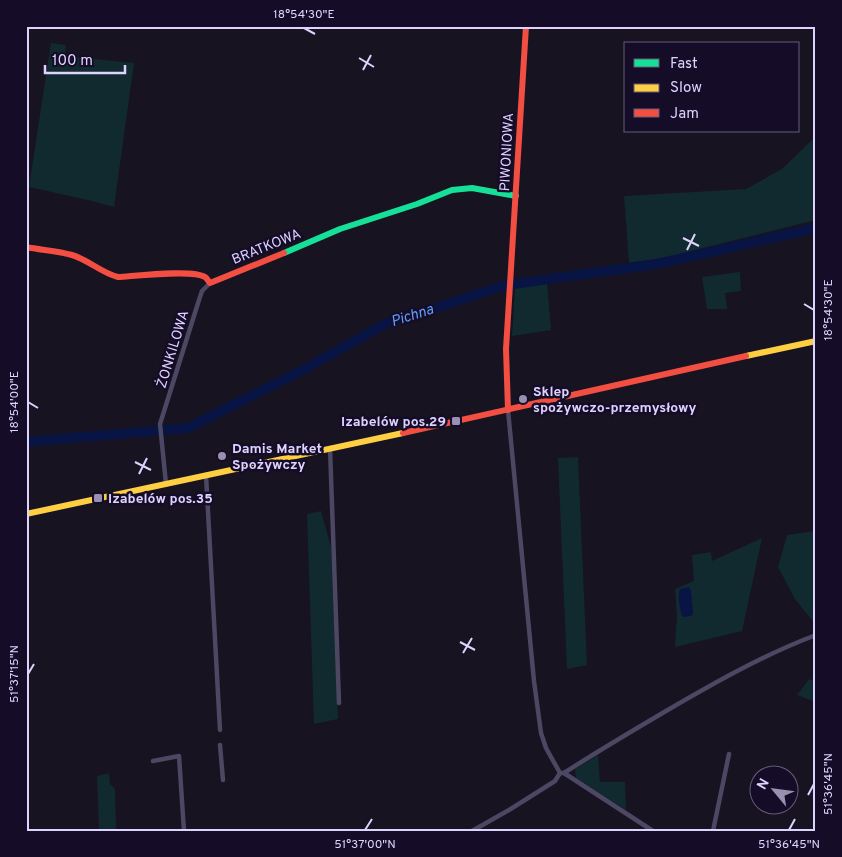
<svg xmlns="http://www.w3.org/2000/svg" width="842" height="857" font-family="Overpass,sans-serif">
<rect width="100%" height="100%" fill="#171321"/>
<g fill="#102a2f">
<polygon points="51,43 66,45 65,56 134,63 114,207 92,201 29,187"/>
<polygon points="816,136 816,220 663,258 629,263 624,196 746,189 782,169"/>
<polygon points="740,272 741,291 725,293 727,309 707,309 702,277"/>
<polygon points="547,283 551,330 512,336 515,288"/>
<polygon points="578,457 587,665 567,669 558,458"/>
<polygon points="321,511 331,547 338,719 314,724 307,514"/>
<polygon points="816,528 816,624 815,624 795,599 778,567 787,535 814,531"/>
<polygon points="762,538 742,631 675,647 677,616 675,589 694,581 692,555 711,552 712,561"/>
<polygon points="809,679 816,682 816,702 797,695"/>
<polygon points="598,755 600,782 625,782 626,810 576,778 575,769"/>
<polygon points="109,773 110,784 115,789 116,831 99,831 97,776"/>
</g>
<path fill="#081444" d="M689 587 691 591 693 614 691 616 684 617 682 616C680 607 677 598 680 589Z"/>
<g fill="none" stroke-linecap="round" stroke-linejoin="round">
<polyline stroke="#081444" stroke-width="10" points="26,442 188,428 303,370 383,325 506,285 657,264 816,228"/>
<g stroke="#4c4762" stroke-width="4.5">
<polyline points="508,410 534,681 541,733 546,748 560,773"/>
<polyline points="330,448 339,703"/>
<polyline points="206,475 220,730"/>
<polyline points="166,484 160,424 199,300 202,291 210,283"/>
<polyline points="220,745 223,780"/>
<polyline points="153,761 179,756 184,831"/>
<polyline points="564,773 653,831"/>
<path d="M472 831 509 810 555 781 560 773H564C598 751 632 731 666 711 714 683 763 655 816 635"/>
<polyline points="713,831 729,754"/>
</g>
<polyline stroke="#16e098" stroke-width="6" points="284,253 340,229 417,204 452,190 472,188 516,196"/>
<g stroke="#ffcf43" stroke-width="6">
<polyline points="746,356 816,341"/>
<polyline points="26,514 403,433"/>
</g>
<g stroke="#f24e42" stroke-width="6">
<path d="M26 247C41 250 58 251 72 255 89 260 101 273 118 277 135 276 193 269 205 277 207 278 208 281 210 283L284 253"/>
<polyline points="508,410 506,349 526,26"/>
<polyline points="403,433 746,356"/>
</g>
</g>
<path fill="none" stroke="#ded2ff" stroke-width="2" d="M304 28 315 34M359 58 374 67M363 70 371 55M683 238 699 246M687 250 695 234M804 304 814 310M28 402 38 408M135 462 151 470M139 474 147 458M460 642 475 650M463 653 472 638M28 674 34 664M808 795 814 784M365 830 372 819M789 830 795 819"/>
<g fill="#988fb1" stroke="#150d27" stroke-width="2">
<circle cx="523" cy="399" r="5"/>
<rect x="451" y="416" width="10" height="10" rx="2.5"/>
<circle cx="222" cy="456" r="5"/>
<rect x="93" y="493" width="10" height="10" rx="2.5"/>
</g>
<g text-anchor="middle" stroke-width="5" stroke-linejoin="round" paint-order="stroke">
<g font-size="14" fill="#ded2ff" stroke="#150d27">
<text transform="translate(506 152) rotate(-87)" y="5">PIWONIOWA</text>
<text transform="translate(266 246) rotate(-22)" y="5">BRATKOWA</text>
<text transform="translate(172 349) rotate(-73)" y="5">ŻONKILOWA</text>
</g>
<g font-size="14" font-weight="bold" fill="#ded2ff" stroke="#150d27" text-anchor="start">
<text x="533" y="396">Sklep<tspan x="533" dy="16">spożywczo-przemysłowy</tspan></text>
<text x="446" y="426" text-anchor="end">Izabelów pos.29</text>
<text x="232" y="453">Damis Market<tspan x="232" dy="16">Spożywczy</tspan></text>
<text x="108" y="503">Izabelów pos.35</text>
</g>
<g font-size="15" font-style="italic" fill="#609fff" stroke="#150d27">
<text transform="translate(412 315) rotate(-18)" y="5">Pichna</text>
</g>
</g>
<rect width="842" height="857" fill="none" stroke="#150d27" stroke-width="55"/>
<rect x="624" y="42" width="175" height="90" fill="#150d27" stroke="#655c7d"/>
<rect x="634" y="59" width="25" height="8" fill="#16e098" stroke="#655c7d"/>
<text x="670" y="68" font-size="15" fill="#ded2ff">Fast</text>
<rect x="634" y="84" width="25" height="8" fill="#ffcf43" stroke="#655c7d"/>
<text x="670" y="92" font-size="15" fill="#ded2ff">Slow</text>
<rect x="634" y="109" width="25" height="8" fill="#f24e42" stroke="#655c7d"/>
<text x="670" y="118" font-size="15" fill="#ded2ff">Jam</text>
<g transform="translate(774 790) rotate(299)"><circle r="24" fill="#150d27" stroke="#655c7d"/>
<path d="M0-4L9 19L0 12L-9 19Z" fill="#988fb1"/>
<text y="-8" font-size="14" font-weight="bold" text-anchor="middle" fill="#ded2ff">N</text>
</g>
<path d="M45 65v8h80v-8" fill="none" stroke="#ded2ff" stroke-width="2.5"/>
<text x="52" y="65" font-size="15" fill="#ded2ff" stroke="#150d27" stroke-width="4" paint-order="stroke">100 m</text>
<rect x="28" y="28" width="786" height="802" fill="none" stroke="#ded2ff" stroke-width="2"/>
<g font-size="12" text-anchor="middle" fill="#ded2ff">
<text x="304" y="18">18°54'30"E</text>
<text transform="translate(828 310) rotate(-90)" y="4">18°54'30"E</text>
<text transform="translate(14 402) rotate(-90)" y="4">18°54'00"E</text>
<text transform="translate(14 674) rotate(-90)" y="4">51°37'15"N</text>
<text transform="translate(828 784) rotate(-90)" y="4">51°36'45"N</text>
<text x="365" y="848">51°37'00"N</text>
<text x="789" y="848">51°36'45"N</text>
</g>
</svg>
